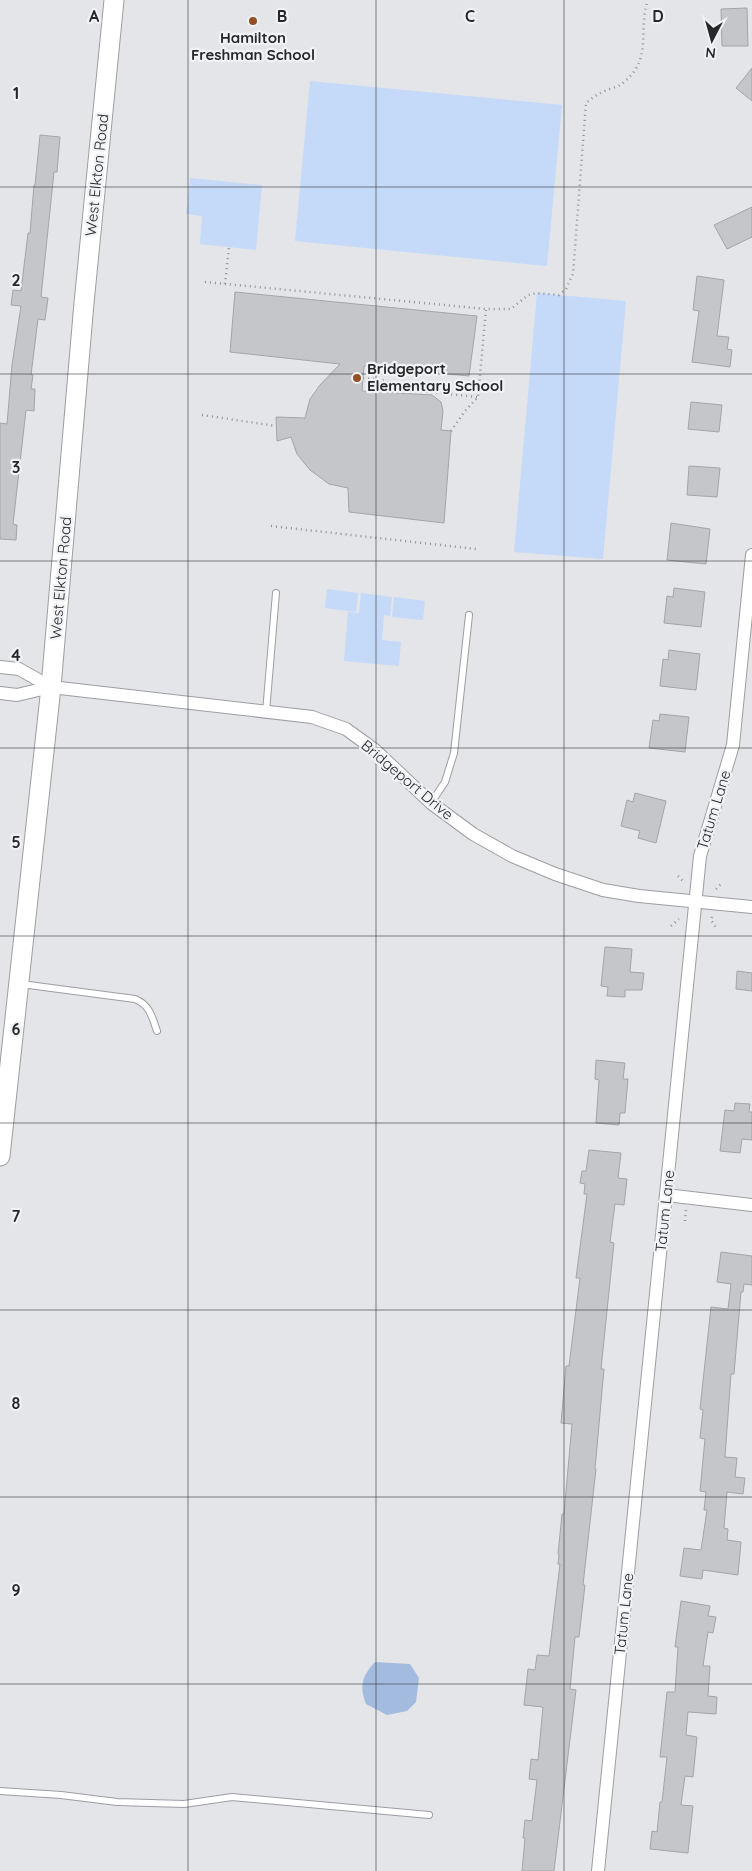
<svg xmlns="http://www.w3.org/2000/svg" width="752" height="1871" font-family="Quicksand,sans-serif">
<rect width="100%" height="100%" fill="#e3e5e9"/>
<g fill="#c5d9f8">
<polygon points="310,81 562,105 547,266 295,241"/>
<polygon points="190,178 262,185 256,250 200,244 202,216 186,214"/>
<polygon points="537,293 626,301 603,559 514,552"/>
<polygon points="327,589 358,593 356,612 325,608"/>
<polygon points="361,593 392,597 390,616 384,615 382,640 401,642 399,666 344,661 348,612 359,613"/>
<polygon points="394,597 425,601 423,620 392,617"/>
</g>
<path fill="#a4bbe0" d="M375 1662 410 1664 419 1678 416 1702 407 1711 387 1715 366 1704C359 1686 362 1676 375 1662Z"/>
<g fill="#c4c6ca" stroke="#a3a5a8">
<polygon points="747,8 748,46 722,46 721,9"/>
<polygon points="752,68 752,101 736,88"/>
<polygon points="40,135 60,137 57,172 54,172 41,297 48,298 45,320 38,319 31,375 33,375 31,389 35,389 34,411 26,410 13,524 17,525 16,540 0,539 0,423 7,424 12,365 21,306 11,305 13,290 21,291 28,233 30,233 34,185 35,185"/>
<polygon points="752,207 752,237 727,249 714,225"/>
<polygon points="697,276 724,280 717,336 729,337 727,349 732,350 730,367 692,362 699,311 693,310"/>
<polygon points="235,292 477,316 469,376 364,366 362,391 432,395 441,402 443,411 441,430 451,431 444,523 349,512 348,488 329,484 310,470 297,454 291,437 277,441 276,417 305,418 310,399 320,385 340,364 230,352"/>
<polygon points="691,402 722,405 719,432 688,429"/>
<polygon points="689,466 720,468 717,497 687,495"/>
<polygon points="671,523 710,529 706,564 667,560"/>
<polygon points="674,588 705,592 701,627 664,623 667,596 673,597"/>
<polygon points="669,650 700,654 696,690 660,686 663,659 668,660"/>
<polygon points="660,714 689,717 685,752 649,748 653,720 659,721"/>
<polygon points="635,793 666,801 656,843 638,838 640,831 621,826 627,800 633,802"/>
<polygon points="605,947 632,949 630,972 644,973 642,990 625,990 625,997 607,996 608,987 601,986"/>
<polygon points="737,971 752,973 752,991 736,989"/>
<polygon points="596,1060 625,1063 623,1079 628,1079 625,1113 620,1113 619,1125 596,1123 599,1080 595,1079"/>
<polygon points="735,1103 750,1104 749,1112 752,1112 752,1140 742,1139 740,1153 720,1151 725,1110 734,1111"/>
<polygon points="589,1150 621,1153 618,1178 627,1179 624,1205 615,1204 610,1242 614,1243 601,1369 604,1369 595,1469 596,1469 583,1585 585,1585 579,1637 575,1637 570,1689 576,1690 554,1871 522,1871 525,1838 523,1838 525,1820 532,1821 537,1780 529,1779 531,1759 538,1760 543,1707 524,1705 528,1669 535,1670 537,1655 549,1656 560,1564 558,1564 559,1554 558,1554 562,1514 564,1514 572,1424 561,1423 566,1366 569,1366 580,1278 576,1278 587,1194 584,1194 585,1184 580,1183 582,1171 586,1171"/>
<polygon points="721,1252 752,1256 752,1285 744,1284 743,1292 741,1292 734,1374 731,1374 725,1457 737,1458 735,1477 745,1478 743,1494 727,1492 724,1528 728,1529 727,1540 741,1542 738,1575 703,1570 702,1579 680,1576 684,1548 701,1550 707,1510 704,1510 706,1492 700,1491 705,1439 700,1438 703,1410 700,1409 711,1307 728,1309 731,1284 717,1282"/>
<polygon points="681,1601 710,1606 708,1616 716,1617 713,1633 708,1632 703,1666 710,1666 708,1696 717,1697 716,1714 688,1712 686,1735 697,1737 693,1777 685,1776 681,1805 693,1806 688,1853 650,1849 652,1831 657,1832 660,1802 662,1802 667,1757 660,1757 667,1692 675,1692 678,1647 675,1647"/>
</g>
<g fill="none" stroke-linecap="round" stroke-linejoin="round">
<g stroke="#9c9ea2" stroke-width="8">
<g id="lane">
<polyline points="266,712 276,593"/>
<polyline points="431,803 445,782 454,753 469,615"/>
<path d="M21 984 135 999C150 1005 152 1017 157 1031"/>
<polyline points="0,1791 61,1795 117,1802 184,1804 232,1797 429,1815"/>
</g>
</g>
<g stroke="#9c9ea2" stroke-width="14">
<g id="street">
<polyline points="0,667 19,669 51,687"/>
<polyline points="0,693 17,695 51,687 312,717 346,729 375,750 431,803 473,834 512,856 555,874 603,890 639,896 752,907"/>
<polyline points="666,1195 752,1205"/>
<polyline points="598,1871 700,856 733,745 752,555"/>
</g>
</g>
<g stroke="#9c9ea2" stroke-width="21">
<polyline id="secondary" points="0,1156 51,687 84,303 114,0"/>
</g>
<g stroke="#909295" stroke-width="2.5" stroke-dasharray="1 4" stroke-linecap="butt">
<path d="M205 282 486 309H511L528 295 537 293 559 295 566 289 573 274 586 103C590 100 594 96 599 94 606 89 617 88 623 83 654 58 637 30 648 0"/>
<polyline points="225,284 229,247"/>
<polyline points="363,378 381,380 419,391 478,397"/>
<polyline points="202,415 276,426"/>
<polyline points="451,431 465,411 478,397 486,310"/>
<polyline points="271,526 476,549"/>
<polyline points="678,876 683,881"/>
<polyline points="716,889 723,882"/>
<polyline points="712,917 711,920 717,929"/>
<polyline points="671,926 679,919"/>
<polyline points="685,1221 686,1210"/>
</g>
<use href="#lane" stroke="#fff" stroke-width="6"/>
<use href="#street" stroke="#fff" stroke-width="12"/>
<use href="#secondary" stroke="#fff" stroke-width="19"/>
</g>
<path fill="none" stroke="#272829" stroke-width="1" stroke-opacity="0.55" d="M188 0V1871M376 0V1871M564 0V1871M0 187H752M0 374H752M0 561H752M0 748H752M0 936H752M0 1123H752M0 1310H752M0 1497H752M0 1684H752"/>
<g fill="#954f25" stroke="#f0f2f6" stroke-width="2">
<circle cx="253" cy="21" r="5"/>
<circle cx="357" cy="378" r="5"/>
</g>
<g text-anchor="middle" stroke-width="4.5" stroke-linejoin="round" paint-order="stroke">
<g font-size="15" font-weight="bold" fill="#272829" stroke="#f0f2f6">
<text x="253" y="43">Hamilton<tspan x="253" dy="17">Freshman School</tspan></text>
<text x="367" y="374" text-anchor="start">Bridgeport<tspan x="367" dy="17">Elementary School</tspan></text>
</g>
<g font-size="15" fill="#272829" stroke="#f0f2f6">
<text transform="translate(97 175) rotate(-84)" y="5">West Elkton Road</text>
<text transform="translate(61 578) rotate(-85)" y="5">West Elkton Road</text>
<text transform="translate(407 780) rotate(40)" y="5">Bridgeport Drive</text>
<text transform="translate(714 810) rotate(-73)" y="5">Tatum Lane</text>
<text transform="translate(665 1211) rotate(-84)" y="5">Tatum Lane</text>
<text transform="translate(624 1614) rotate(-84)" y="5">Tatum Lane</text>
</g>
</g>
<g font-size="16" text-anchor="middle" font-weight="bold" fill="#272829" stroke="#f0f2f6" stroke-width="4.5" stroke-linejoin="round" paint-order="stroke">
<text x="94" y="22">A</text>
<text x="282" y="22">B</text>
<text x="470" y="22">C</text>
<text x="658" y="22">D</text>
<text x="16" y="99">1</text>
<text x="16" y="286">2</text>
<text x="16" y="473">3</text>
<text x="16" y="661">4</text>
<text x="16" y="848">5</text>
<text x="16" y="1035">6</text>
<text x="16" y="1222">7</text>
<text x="16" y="1409">8</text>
<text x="16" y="1596">9</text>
</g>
<g transform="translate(712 40) rotate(186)" stroke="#f0f2f6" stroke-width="4" paint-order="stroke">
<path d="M0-4L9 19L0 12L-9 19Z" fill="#272829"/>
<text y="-8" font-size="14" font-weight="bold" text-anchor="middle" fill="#272829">N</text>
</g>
</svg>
